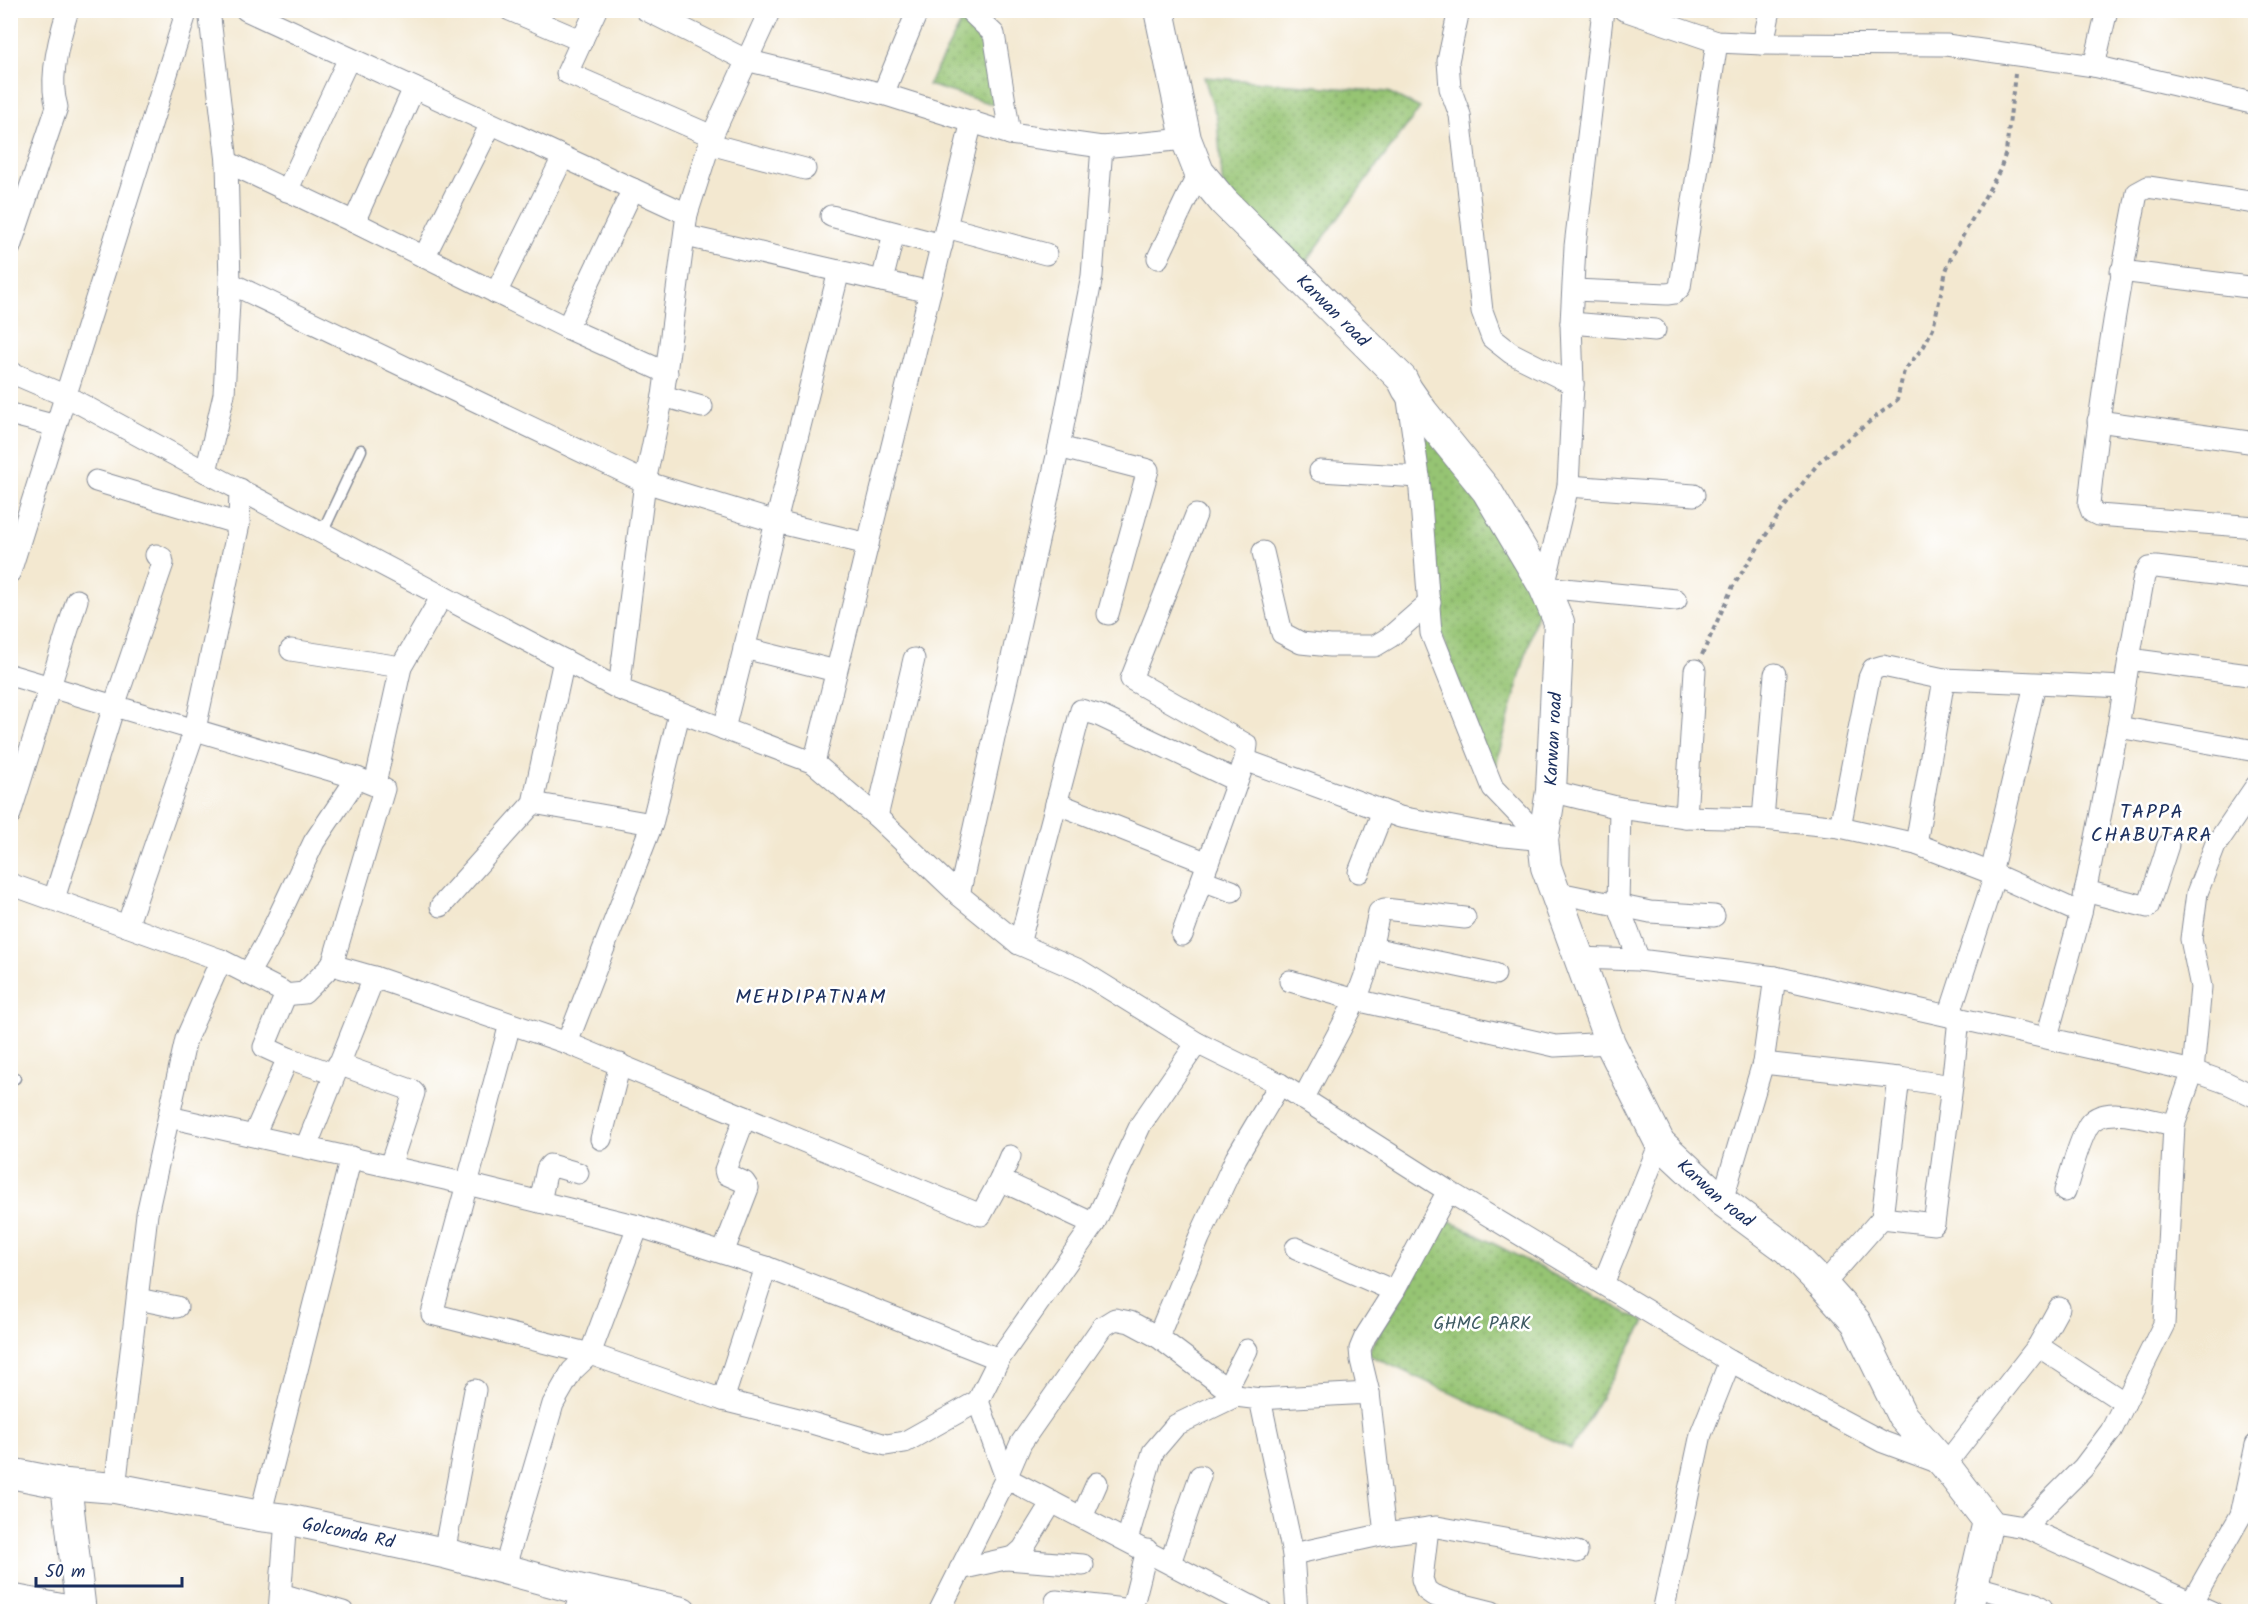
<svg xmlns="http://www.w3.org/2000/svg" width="2266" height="1622" font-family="Kalam,sans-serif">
<defs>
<pattern id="park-dots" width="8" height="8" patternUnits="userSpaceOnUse" patternTransform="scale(1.5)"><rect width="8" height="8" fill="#96c473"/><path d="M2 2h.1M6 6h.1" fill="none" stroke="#7aa062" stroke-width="1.8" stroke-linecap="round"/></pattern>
</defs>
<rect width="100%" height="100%" fill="#fff"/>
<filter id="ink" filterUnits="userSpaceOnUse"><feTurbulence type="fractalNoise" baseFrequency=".0167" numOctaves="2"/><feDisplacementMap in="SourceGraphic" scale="12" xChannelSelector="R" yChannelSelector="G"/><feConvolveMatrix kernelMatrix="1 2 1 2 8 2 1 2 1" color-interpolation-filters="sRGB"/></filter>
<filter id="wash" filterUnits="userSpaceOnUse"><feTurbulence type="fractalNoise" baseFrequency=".008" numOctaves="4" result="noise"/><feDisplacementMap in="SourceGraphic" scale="24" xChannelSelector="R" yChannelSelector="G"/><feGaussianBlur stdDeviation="1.35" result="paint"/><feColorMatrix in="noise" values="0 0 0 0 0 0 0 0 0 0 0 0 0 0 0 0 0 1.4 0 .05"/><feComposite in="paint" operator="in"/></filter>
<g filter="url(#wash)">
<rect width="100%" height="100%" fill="#f3e8d0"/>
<g fill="url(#park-dots)" stroke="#587a68" stroke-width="1.5">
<polygon points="962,21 987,39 1002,107 928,85"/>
<polygon points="1204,77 1388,92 1420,108 1297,274 1224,202 1217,119"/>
<polygon points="1423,412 1544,587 1493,776 1425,589"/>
<polygon points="1448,1220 1645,1322 1571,1449 1367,1354"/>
</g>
</g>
<g filter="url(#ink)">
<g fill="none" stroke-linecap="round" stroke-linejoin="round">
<g stroke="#878c97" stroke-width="13">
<g id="lane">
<polyline points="322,533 361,450"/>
<polyline points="10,1077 15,1078"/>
</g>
</g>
<g stroke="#878c97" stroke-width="23">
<g id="street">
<polyline points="246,10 687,214"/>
<polyline points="510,10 582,41"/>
<polyline points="596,10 567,73 712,136"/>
<polyline points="646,10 746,60 883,94 1010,134 1102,147 1186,139"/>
<polyline points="969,10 994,34 1010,134"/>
<polyline points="1459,10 1448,61 1450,88 1460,115 1482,311 1492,338 1511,353 1573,384"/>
<polyline points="1603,10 1575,246 1571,323 1573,384 1568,486 1544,587 1676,600"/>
<polyline points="1624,10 1717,42 1763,44 1770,10"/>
<polyline points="1763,44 1946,45 2094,66 2256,104"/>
<polyline points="2094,66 2107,10"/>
<polyline points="883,94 918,10"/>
<polyline points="710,144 805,169"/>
<polyline points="227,162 354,222 567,328 667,373"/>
<polyline points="287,191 349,58"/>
<path d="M2256 203 2148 187 2137 193C2117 296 2100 399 2089 504L2092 512 2098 515 2256 527"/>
<polyline points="831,216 942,245"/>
<polyline points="354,222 414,88"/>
<polyline points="946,227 1046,254"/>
<polyline points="686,236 930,292"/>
<path d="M10 247 57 107C48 79 59 38 68 10"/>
<polyline points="424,257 491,124"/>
<polyline points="1158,258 1199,172"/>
<polyline points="2121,271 2256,288"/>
<polyline points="882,281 894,233"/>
<polyline points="230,283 645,482 776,522 868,544"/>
<polyline points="1574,290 1667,294 1674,293 1680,287 1717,42"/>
<polyline points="496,293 563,157"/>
<polyline points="1571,323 1655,330"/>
<polyline points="567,328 633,189"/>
<polyline points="10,372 66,396 206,472 619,689 814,763 877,817 959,895 1019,944 1079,970 1197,1043 1280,1084 1448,1191 1730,1361 1883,1442 1945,1465 2038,1346 2059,1308"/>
<polyline points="1407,393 1419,477 1431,633 1493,788 1543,840"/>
<polyline points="663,396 702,407"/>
<polyline points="10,414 56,426"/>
<polyline points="2098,421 2256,443"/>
<polyline points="1059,447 1148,470 1108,614"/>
<polyline points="1320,471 1419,477"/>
<polyline points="206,472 224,394 230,283 227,162 209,10"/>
<polyline points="96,481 239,524"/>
<polyline points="1568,486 1694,495"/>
<polyline points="1196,515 1131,679 1247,745 1245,760"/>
<polyline points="1263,552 1282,633 1301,643 1330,646 1375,646 1390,637 1430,602"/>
<polyline points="10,572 187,10"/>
<polyline points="744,648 836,671"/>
<polyline points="291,650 401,667"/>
<polyline points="2129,659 2144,576 2149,568 2156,567 2256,579"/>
<polyline points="10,675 357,778"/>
<polyline points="619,689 645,482 663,396 687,214 712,136 770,10"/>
<polyline points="2118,727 2256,751"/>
<polyline points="724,729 839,271"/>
<polyline points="814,763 972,121"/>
<polyline points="375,784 401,667 442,596"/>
<polyline points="1551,791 1620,808 1686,817 1763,819 1840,827 1916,844 1991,873 2081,913"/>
<polyline points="533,803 652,824"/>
<polyline points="1056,803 1208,863"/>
<polyline points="1620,808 1618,905 1639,960"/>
<polyline points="10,814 77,600"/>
<polyline points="877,817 914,659"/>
<polyline points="1686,817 1695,670"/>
<polyline points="1763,819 1775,674"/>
<polyline points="1840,827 1869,678 1873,669 1883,666 1944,679 2124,687"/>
<polyline points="1916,844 1944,679"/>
<polyline points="1359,872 1383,811"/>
<polyline points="1991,873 2035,684"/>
<polyline points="1202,880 1232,891"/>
<polyline points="10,884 221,960 282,991 284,995 283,1001 264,1047 288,1058 334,1074"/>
<polyline points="2085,891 2148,907 2168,845"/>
<polyline points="1554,892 1650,912 1714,916"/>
<polyline points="959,895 1059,447 1092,276 1102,147"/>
<polyline points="54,899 114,706 163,563 162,558 156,555"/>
<polyline points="441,906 533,803 564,660"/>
<polyline points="127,926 195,729 239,524 240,489"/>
<polyline points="1182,935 1245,760 1400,817 1495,835 1543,840"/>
<polyline points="1019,944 1081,710 1098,715 1237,781"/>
<polyline points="1372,948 1495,974"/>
<polyline points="1577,958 1639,960 1775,977 2193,1071 2227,1083 2256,1097"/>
<polyline points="248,974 267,941 314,842 357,778 384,789 332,965"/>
<polyline points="1290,981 1356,1000 1555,1046 1610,1043"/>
<polyline points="284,995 304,993 332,965 374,977 567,1043 981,1215 1000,1180 1010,1156"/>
<polyline points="1949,1016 1995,875"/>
<polyline points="510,1024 432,1314 590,1354 638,1226"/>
<polyline points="2047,1037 2081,913 2118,727 2129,659 2256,676"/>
<polyline points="567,1043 652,824 679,714"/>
<polyline points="1763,1063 1899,1078 1952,1086 1959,1018"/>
<polyline points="338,1064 411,1090 414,1093 390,1166"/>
<polyline points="1303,1099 1356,1000 1366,973 1379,912 1384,909 1465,918"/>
<polyline points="169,1117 467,1184 638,1226 766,1267 999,1359"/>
<polyline points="2174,1125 2193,1071 2201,987 2191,939 2197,893 2215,846 2256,786"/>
<polyline points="254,1135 288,1058"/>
<polyline points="601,1139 620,1064"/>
<polyline points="306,1147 374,977"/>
<polyline points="1000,1180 1094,1224"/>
<polyline points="1722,1201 1763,1063 1775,977"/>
<polyline points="540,1202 547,1169 550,1165 578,1173"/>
<polyline points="1882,1218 1899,1078"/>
<polyline points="1296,1248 1394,1291"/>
<polyline points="723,1253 748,1188 744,1182 726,1174 725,1170 745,1117"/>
<polyline points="1603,1284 1660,1143"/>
<polyline points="1823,1285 1882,1218 1934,1224 1952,1086"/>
<polyline points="138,1299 177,1307"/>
<polyline points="1158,1337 1199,1238 1236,1158 1280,1084"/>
<polyline points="2038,1346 2125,1403"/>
<polyline points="1227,1389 1247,1350"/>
<polyline points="1369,1393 1361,1360 1360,1349 1365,1337 1394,1291 1448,1191"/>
<polyline points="1260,1399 1369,1393 1385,1534"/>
<polyline points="723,1400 766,1267"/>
<polyline points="978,1401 1006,1478 1262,1612"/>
<polyline points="115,1488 147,1214 186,1039 221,960"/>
<polyline points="2241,1515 2256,1445"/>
<polyline points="260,1516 351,1157"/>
<polyline points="1082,1517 1097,1483"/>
<polyline points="1988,1521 2024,1527 2212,1612"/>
<path d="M2024 1527 2083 1468 2111 1431 2164 1324 2174 1125C2152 1121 2100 1101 2087 1128 2077 1147 2072 1170 2065 1191"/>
<polyline points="1428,1528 1422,1579 1426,1590 1433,1595 1452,1602 1492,1612"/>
<polyline points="1127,1540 1153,1452 1176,1425 1236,1396"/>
<polyline points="444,1553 475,1390"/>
<polyline points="1293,1554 1385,1534 1437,1527 1577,1552"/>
<polyline points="1007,1559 1083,1565"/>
<polyline points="1170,1563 1200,1476"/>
<polyline points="960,1569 1014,1557 1023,1549 1052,1502"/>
<polyline points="504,1570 553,1404 572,1371 590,1354 723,1400 798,1419 886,1445 905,1442 978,1401 999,1359 1094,1224 1141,1124 1197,1043"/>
<polyline points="1973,1586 2034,1603 2042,1608 2044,1612"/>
<polyline points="281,1594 343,1612"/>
<polyline points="1056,1601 1132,1610"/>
<polyline points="279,1612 286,1519"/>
<polyline points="575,1612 582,1590"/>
<polyline points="939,1612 1006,1478 1021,1443 1102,1327 1115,1319 1130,1322 1158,1337 1236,1396 1260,1399 1293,1554 1297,1612"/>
<polyline points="1130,1612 1134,1601 1147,1550"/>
<polyline points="1663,1612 1701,1434 1730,1361"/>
<polyline points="2186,1612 2241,1515 2256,1505"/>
</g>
</g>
<g stroke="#878c97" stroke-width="32">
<g id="secondary">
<path id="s1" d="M1159 10 1186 139 1199 172 1224 202 1402 379 1407 389 1423 412 1487 491 1544 587 1559 622 1551 791 1543 840 1546 867 1610 1043 1660 1143 1722 1201 1787 1249 1823 1285 1856 1322 1902 1416 1945 1465 1988 1521 1967 1612"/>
<path id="s2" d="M10 1473 66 1484 115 1488 260 1516 286 1519 444 1553 582 1590 682 1612"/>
<polyline points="66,1484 81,1612"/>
<polyline points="10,1599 76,1612"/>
</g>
</g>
<polyline stroke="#878c97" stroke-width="4" stroke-dasharray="4.5 4.5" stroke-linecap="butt" points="1702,655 1732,588 1782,510 1820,461 1897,400 1904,371 1924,346 1933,328 1946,271 1952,255 2000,170 2006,152 2015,74"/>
<use href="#lane" stroke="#fff" stroke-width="10"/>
<use href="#street" stroke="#fff" stroke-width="21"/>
<use href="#secondary" stroke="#fff" stroke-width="30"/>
</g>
</g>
<g text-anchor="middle" stroke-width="5" stroke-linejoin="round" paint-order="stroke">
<g font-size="18" fill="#1b2f5e" stroke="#fff">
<text dy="6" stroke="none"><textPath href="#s1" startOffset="360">Karwan road</textPath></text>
<text transform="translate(1553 739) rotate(-87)" y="6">Karwan road</text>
<text dy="6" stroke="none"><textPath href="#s1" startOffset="1368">Karwan road</textPath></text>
<text dy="6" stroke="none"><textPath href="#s2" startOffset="344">Golconda Rd</textPath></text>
</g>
<g font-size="18" fill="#405c64" stroke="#fff">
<text x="1482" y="1329">GHMC PARK</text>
</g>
<g font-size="20" letter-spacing="1.5" fill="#1b2f5e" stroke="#fff">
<text x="2152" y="818">TAPPA<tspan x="2152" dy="23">CHABUTARA</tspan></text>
<text x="811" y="1003">MEHDIPATNAM</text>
</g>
</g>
<rect width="2266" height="1622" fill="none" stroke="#fff" stroke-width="36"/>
<path d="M36 1577v9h146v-9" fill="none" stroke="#1b2f5e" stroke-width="3"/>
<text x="45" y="1577" font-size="18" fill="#1b2f5e" stroke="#ffffff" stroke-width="4.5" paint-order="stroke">50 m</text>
</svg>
